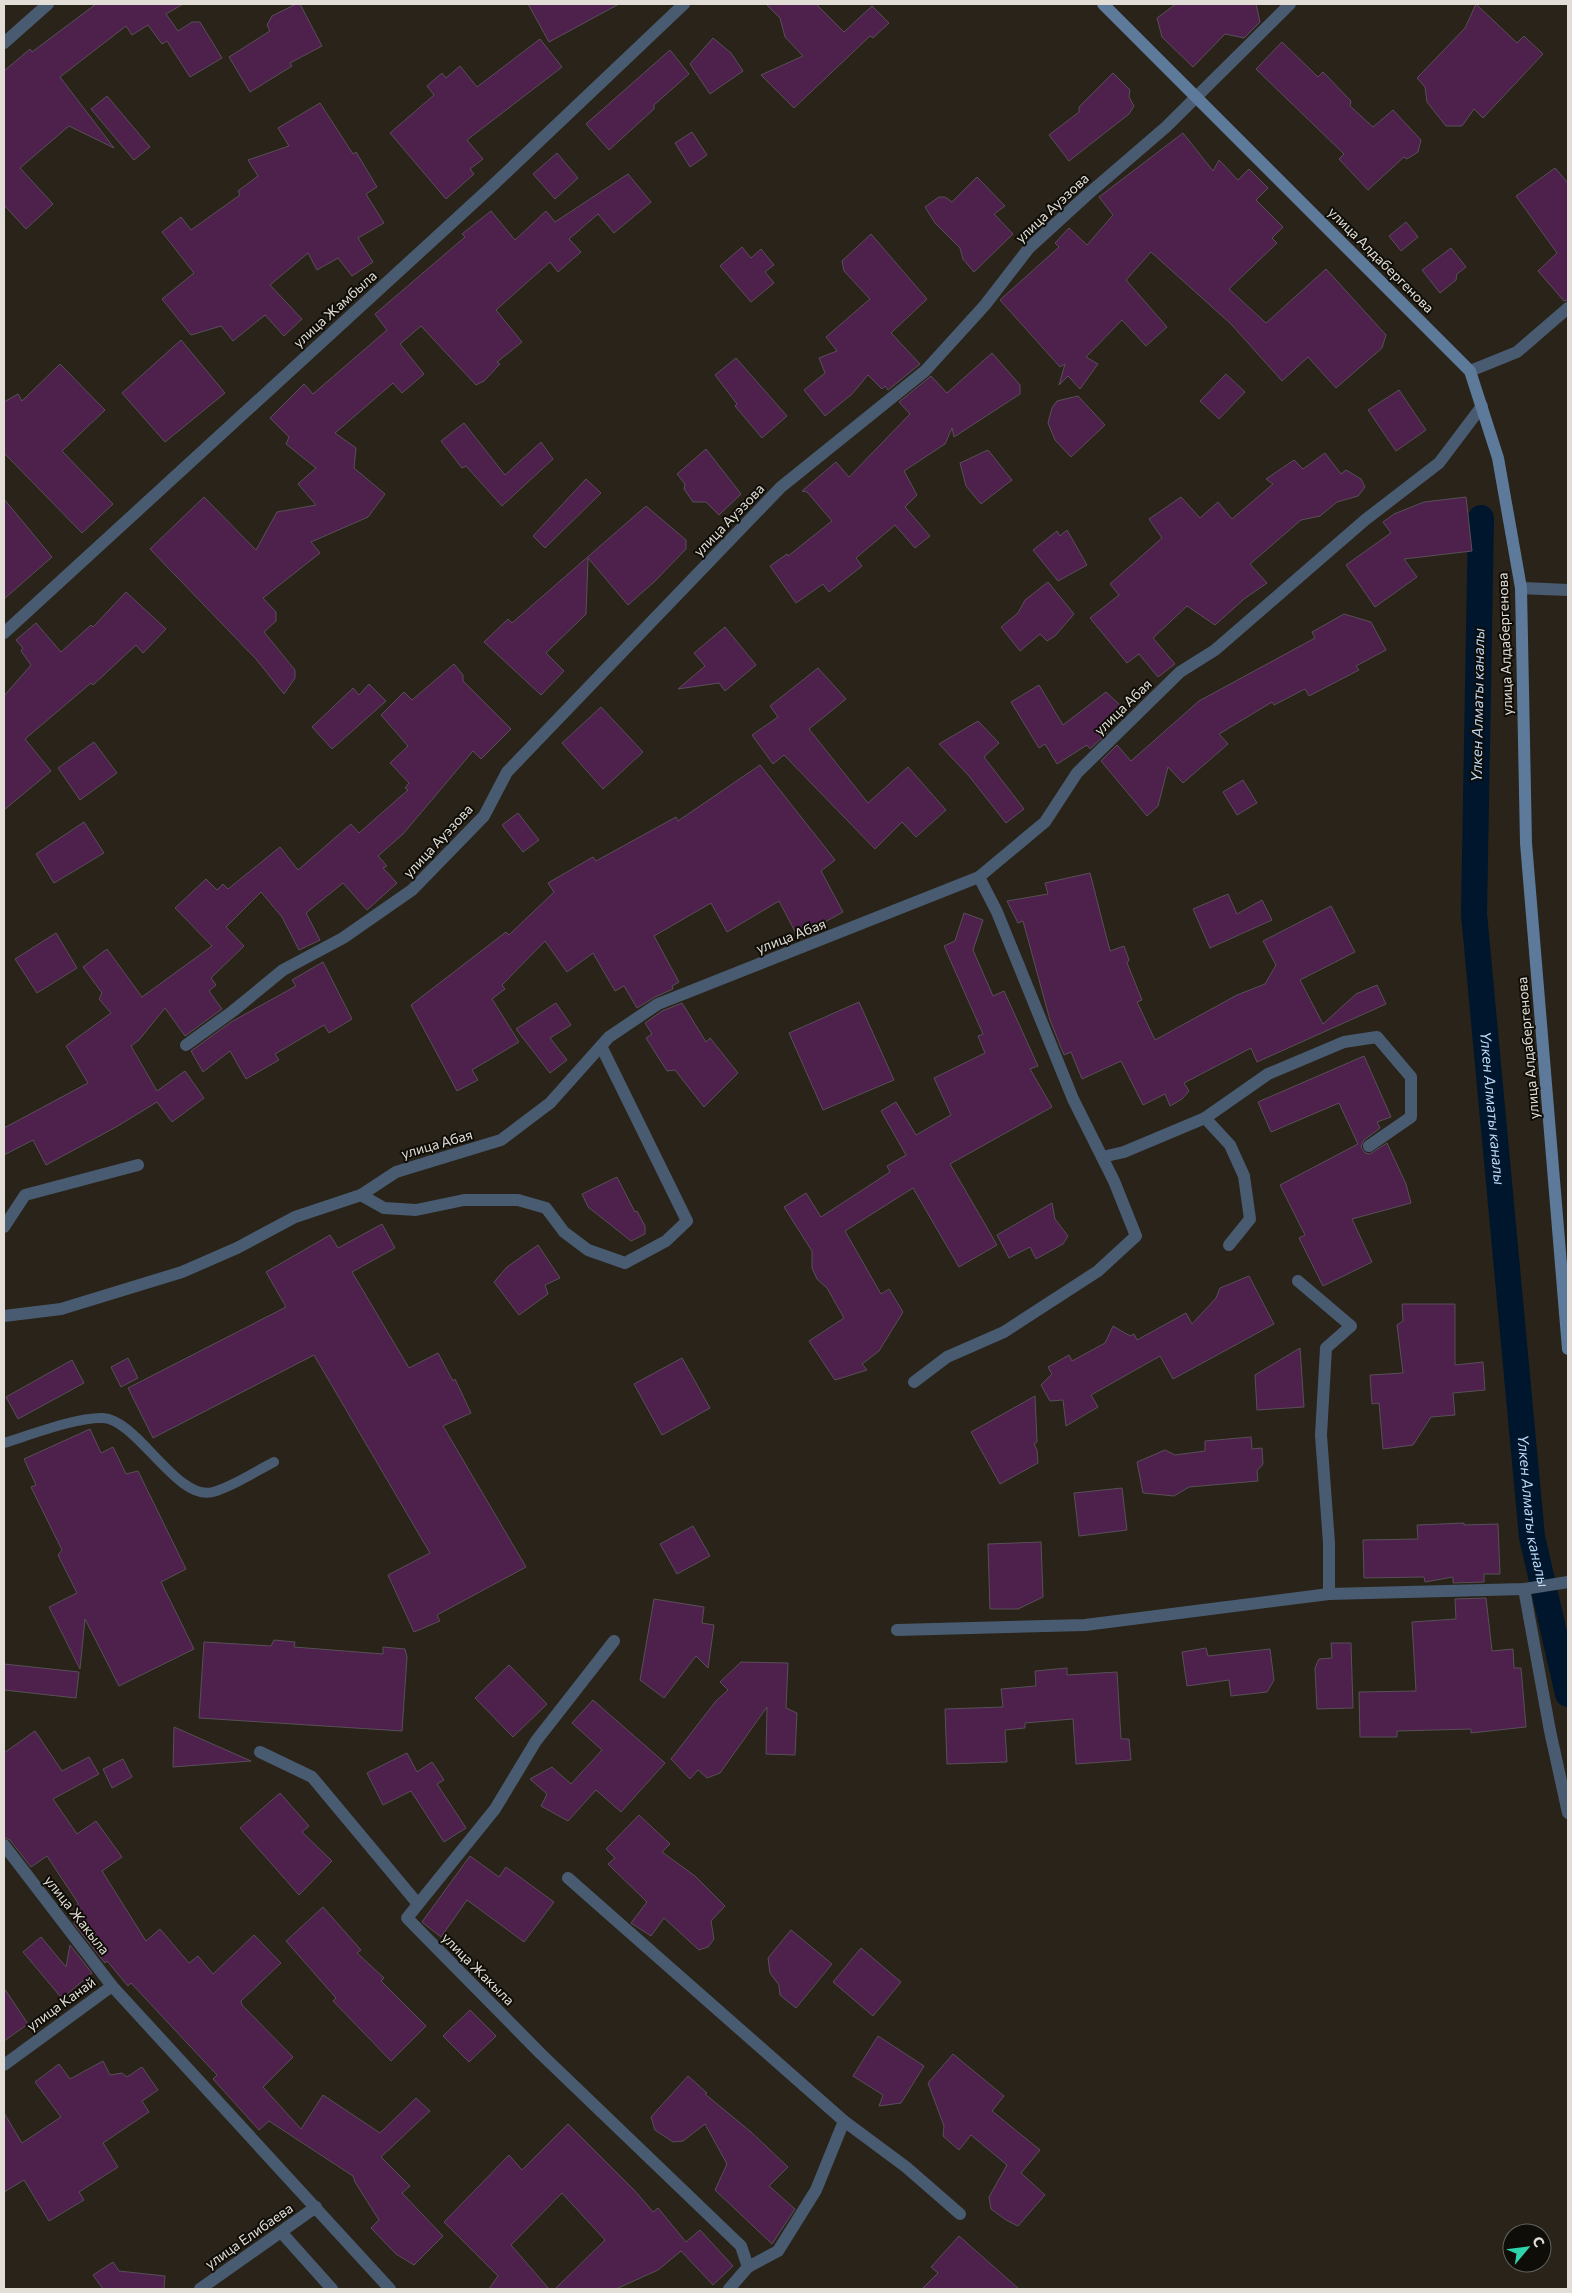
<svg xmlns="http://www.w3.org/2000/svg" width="1572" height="2293" font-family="Commissioner,sans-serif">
<rect width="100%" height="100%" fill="#292319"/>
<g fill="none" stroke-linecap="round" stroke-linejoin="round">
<path stroke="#00162d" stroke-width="26" id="s1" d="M1481 518 1474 914 1532 1537 1568 1694"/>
</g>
<g fill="#4d214c" stroke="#594f58">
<polygon points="96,4 183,4 166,14 178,31 192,22 200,22 222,58 190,77 167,41 162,44 148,25 132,35 126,26 60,77 114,148 69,126 20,168 53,204 26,229 4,205 4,71 30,49 32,52"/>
<polygon points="296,4 300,4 322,46 290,63 292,66 250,92 229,57 270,31 267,25 272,16"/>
<polygon points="528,4 619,4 549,42"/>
<polygon points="766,4 816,4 844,32 872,6 889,23 873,38 870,36 794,108 761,75 803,56 785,37 780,18"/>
<polygon points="1176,4 1256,4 1260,22 1244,38 1225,34 1193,67 1162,37 1157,18"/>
<polygon points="1476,4 1517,43 1524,36 1543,54 1483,118 1474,109 1462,126 1446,126 1427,102 1425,87 1417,78 1465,28"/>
<polygon points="713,38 731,53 743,71 710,94 690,64"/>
<polygon points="540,39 562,67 467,140 483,159 470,169 474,174 446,199 390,133 434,95 427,86 442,73 446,78 460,66 477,87"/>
<polygon points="1282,42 1318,77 1323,72 1351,101 1350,106 1373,127 1393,110 1421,140 1418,152 1407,159 1404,157 1368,190 1339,159 1344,154 1256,69"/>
<polygon points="670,50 689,74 654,105 654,109 609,150 586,124"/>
<polygon points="1113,73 1130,90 1129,97 1134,106 1129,114 1069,161 1049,135 1079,112 1079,107"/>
<polygon points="107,96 150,147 134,160 91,109"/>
<polygon points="320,103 353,154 356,152 377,187 366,194 384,223 358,238 373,262 352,276 338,258 317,270 308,253 270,285 302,319 284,336 265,315 233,341 221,326 191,335 162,299 194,273 162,232 181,217 191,230 240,195 238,191 258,176 248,160 289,146 278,128"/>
<polygon points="692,132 707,155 690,167 675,143"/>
<polygon points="1183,133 1213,171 1219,160 1238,180 1249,169 1268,188 1256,200 1283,227 1272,238 1277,243 1229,289 1266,323 1326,269 1386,335 1382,348 1336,388 1308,357 1282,381 1231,324 1151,252 1126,280 1167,327 1146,346 1122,320 1086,357 1098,364 1080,389 1068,376 1059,385 1065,364 1060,367 1000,300 1059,247 1055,243 1069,228 1087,245 1113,215 1099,197"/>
<polygon points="557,153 578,178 555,199 533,174"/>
<polygon points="1555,168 1568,183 1568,300 1564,301 1538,271 1557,253 1516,196"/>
<polygon points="628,174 651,202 614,233 598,214 569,239 581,252 558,272 550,262 496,310 522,342 497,362 500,364 484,381 476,385 421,326 400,344 424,374 402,393 393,383 335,433 356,448 354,468 385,494 368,517 311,542 320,553 263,598 276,612 276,621 264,632 295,670 295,678 284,694 256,659 150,549 204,497 256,550 277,512 316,505 298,484 316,468 286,444 289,437 270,418 304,384 313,394 387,330 375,314 465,237 462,234 491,211 515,240 546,211 555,222"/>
<polygon points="977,177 1005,206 994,214 1013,234 974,272 963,259 960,248 935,223 925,207 939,197 945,197 952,202"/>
<polygon points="1406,222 1418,237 1401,251 1389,236"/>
<polygon points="871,234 927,299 891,333 920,364 888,390 885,386 882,389 868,375 852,394 825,416 804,390 825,373 819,358 837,351 826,337 870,299 844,271 842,261"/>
<polygon points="742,247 751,258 761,249 774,265 765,272 774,283 751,302 720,266"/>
<polygon points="1451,248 1466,267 1457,274 1456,280 1440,293 1422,270"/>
<polygon points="181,340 225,393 165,442 122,393"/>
<polygon points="992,353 1020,385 1020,394 954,437 952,428 945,444 904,471 917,495 905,507 930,536 915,548 895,525 856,558 862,566 829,592 823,584 796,603 770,566 787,554 788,556 832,521 807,492 802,491 836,462 849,477 910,414 899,402 931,376 947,393"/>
<polygon points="736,358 787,416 762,438 735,406 737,404 715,375"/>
<polygon points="60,364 105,410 62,451 113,504 82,533 4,453 4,402 18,394 22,401"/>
<polygon points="1226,374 1245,392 1219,419 1200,401"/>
<polygon points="1399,390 1426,430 1396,451 1368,410"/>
<polygon points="1078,396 1105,425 1071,457 1055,440 1048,423 1052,408 1057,401"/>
<polygon points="464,423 505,475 541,442 553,459 502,506 466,466 462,468 441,441"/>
<polygon points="706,449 741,494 719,515 706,502 693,502 684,489 685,484 677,474"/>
<polygon points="988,450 1012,480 981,504 966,486 960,463"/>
<polygon points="1325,453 1341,474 1346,470 1361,479 1365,487 1358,496 1337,502 1320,516 1301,520 1250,564 1267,583 1244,599 1215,625 1187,606 1153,638 1175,664 1158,677 1139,654 1127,663 1090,618 1119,595 1110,584 1162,538 1149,519 1181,497 1200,518 1218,502 1232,519 1273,484 1266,479 1294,460 1303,469"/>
<polygon points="586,479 601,493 545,548 533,536"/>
<polygon points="1466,497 1472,551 1404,559 1417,577 1375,607 1346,565 1391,533 1383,522 1394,514 1424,502"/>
<polygon points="4,499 52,557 4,599"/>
<polygon points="646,506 686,540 686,549 654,582 628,605 588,558 586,614 546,653 564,671 541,695 484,642 508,619 512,623"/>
<polygon points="1067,530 1087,565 1058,581 1033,550 1057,531 1060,536"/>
<polygon points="1048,582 1074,614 1055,636 1047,641 1040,634 1020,651 1001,627 1018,613 1025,600"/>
<polygon points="126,592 166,629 143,653 136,645 93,685 91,683 25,739 51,771 4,810 4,696 31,665 21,651 23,648 16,640 36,623 61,652 91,625 93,627"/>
<polygon points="1344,614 1371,622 1386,650 1356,666 1359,670 1309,696 1305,689 1274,705 1272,702 1219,734 1228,744 1183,783 1168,767 1158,806 1147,816 1101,761 1117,745 1131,761 1199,701 1315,638 1312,632"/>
<polygon points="725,627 756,665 725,691 719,683 678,689 705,666 694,653"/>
<polygon points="454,664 463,675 463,681 511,729 481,759 473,751 403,834 378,856 387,866 383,868 397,883 367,910 343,883 306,913 320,940 299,950 282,917 261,892 226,927 244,946 211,978 216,985 209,991 222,1009 185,1036 165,1008 139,1040 131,1046 157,1091 185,1071 204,1098 172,1122 157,1102 116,1127 46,1165 33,1140 4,1155 4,1128 88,1083 66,1046 111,1013 99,999 102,993 83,967 107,949 142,997 212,946 175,908 206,879 217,890 223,884 228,889 280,847 298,870 351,824 359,833 408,790 405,788 409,783 390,763 408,746 381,715 404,692 412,700"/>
<polygon points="818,668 846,699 809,729 868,803 908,767 946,810 916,837 902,822 875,849 784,755 773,764 752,735 778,717 770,706"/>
<polygon points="369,684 386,701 332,749 312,727 353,688 359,695"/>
<polygon points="1039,685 1063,725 1106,692 1121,706 1102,727 1107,733 1090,749 1087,745 1057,764 1045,744 1039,748 1011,702"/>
<polygon points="601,707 643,752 603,789 562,743"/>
<polygon points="978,721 999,743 984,757 1024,809 1006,823 969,776 939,744"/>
<polygon points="94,742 117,773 80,800 58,768"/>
<polygon points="760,765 835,860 821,871 843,912 798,937 779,901 727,932 711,903 654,936 679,982 672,986 673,989 655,997 637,1008 624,986 615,991 593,953 567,972 545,941 502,985 505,989 492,999 519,1042 472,1070 478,1080 457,1091 411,1005 506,932 509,935 554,892 548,883 593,857 596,861 676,817 678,821"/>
<polygon points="1243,780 1257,803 1237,815 1223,792"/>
<polygon points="518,813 539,840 523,852 502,825"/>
<polygon points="84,822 104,853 54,883 36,854"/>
<polygon points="1090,873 1110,951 1124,946 1129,960 1127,963 1142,1000 1137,1002 1155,1040 1237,995 1265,984 1276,965 1263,941 1331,906 1355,952 1300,980 1323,1024 1356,994 1377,985 1386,1004 1257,1062 1251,1048 1184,1083 1189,1091 1182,1099 1170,1106 1165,1094 1143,1105 1121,1061 1082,1079 1071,1052 1064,1055 1050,1020 1023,921 1018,923 1007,901 1048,894 1045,883"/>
<polygon points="1228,894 1237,914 1262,900 1272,920 1210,948 1193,909"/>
<polygon points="964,913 983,920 973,950 993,996 1004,991 1038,1066 1030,1069 1052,1107 950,1164 997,1245 959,1267 913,1188 845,1231 881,1294 889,1289 903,1312 879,1351 862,1364 867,1370 835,1380 809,1341 844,1318 827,1288 817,1279 812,1268 812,1251 784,1207 806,1193 821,1217 890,1172 887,1166 906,1155 881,1111 896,1102 916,1135 951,1115 934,1078 985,1053 978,1036 983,1034 944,946 955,941"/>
<polygon points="56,933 77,968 37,993 15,959"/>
<polygon points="323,962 352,1019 329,1033 324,1025 275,1054 279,1060 246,1079 230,1051 203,1072 191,1051 231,1022 296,986 292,980"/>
<polygon points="859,1002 894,1080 823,1110 789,1033"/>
<polygon points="556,1003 571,1025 550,1038 567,1060 550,1073 516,1029"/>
<polygon points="682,1003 706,1042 710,1038 738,1073 704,1107 675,1070 667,1071 646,1038 652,1034 645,1023 662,1011"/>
<polygon points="1364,1056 1391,1117 1377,1122 1380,1128 1364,1140 1361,1147 1365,1153 1370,1154 1387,1143 1406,1184 1411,1203 1352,1219 1372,1262 1323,1286 1299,1238 1305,1235 1280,1185 1358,1144 1339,1103 1271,1132 1258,1102"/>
<polygon points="617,1177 635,1212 637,1211 645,1226 645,1234 631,1241 588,1207 582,1194"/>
<polygon points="1052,1203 1055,1219 1068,1236 1063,1244 1036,1259 1030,1247 1009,1258 997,1235"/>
<polygon points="382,1224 395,1248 352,1272 409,1368 438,1353 453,1381 455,1379 471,1413 443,1426 526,1567 437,1615 440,1621 414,1632 388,1575 430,1553 314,1355 153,1438 128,1388 286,1307 266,1272 330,1235 338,1248"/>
<polygon points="538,1245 560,1278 545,1285 548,1294 519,1315 494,1282 507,1267"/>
<polygon points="1249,1276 1274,1324 1173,1379 1160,1356 1091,1395 1098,1407 1066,1426 1063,1400 1050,1401 1041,1385 1052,1374 1048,1367 1069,1355 1072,1361 1105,1343 1113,1326 1130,1336 1134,1334 1137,1340 1186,1313 1192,1324 1216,1298 1220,1288"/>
<polygon points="1402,1304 1455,1304 1455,1365 1483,1362 1485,1390 1453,1393 1455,1415 1431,1417 1413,1445 1383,1449 1379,1403 1372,1404 1370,1375 1403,1373 1397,1325 1403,1321"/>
<polygon points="1300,1348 1304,1407 1257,1410 1255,1375"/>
<polygon points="128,1358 138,1378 121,1387 111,1367"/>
<polygon points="682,1358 710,1408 662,1435 634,1384"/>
<polygon points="72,1360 84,1383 18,1419 6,1397"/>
<polygon points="1035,1396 1037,1442 1034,1444 1037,1450 1038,1463 1000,1484 971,1432"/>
<polygon points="90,1429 101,1453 113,1447 126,1474 138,1471 186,1569 161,1582 194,1649 119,1686 85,1619 80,1669 49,1607 77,1593 58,1555 62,1550 31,1487 36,1485 24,1459"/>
<polygon points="1251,1437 1252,1449 1262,1448 1263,1464 1257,1471 1258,1481 1189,1487 1174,1496 1143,1493 1137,1462 1165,1450 1175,1455 1205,1451 1205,1441"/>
<polygon points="1122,1488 1127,1530 1079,1536 1074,1493"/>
<polygon points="1464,1523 1464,1525 1498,1524 1500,1574 1484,1574 1484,1582 1453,1583 1453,1577 1425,1582 1424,1577 1364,1578 1363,1540 1418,1539 1417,1525"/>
<polygon points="693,1526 710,1556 677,1574 660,1544"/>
<polygon points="1041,1542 1043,1597 1018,1609 990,1609 988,1544"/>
<polygon points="1486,1598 1492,1651 1513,1649 1514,1668 1521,1668 1526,1727 1471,1733 1471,1729 1397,1731 1397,1737 1360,1737 1359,1692 1416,1691 1412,1622 1456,1619 1455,1599"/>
<polygon points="654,1599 704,1607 702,1623 714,1625 708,1668 696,1656 664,1698 640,1680"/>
<polygon points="274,1640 295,1642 294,1647 383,1654 383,1647 405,1649 407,1657 402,1731 199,1718 204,1642 271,1646"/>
<polygon points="1331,1643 1351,1643 1353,1708 1317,1709 1315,1668 1319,1659 1332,1658"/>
<polygon points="1206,1648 1208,1656 1270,1649 1274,1680 1267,1692 1231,1696 1229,1680 1187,1686 1182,1652"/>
<polygon points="741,1662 788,1663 786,1708 797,1713 795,1755 766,1754 767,1707 720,1773 707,1778 698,1770 690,1779 671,1759 716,1701 728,1690 720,1682"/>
<polygon points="4,1664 79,1672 76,1698 4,1690"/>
<polygon points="509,1665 547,1704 513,1737 475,1698"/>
<polygon points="1067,1668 1067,1675 1117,1672 1121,1739 1129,1739 1131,1760 1076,1764 1073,1719 1025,1723 1025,1728 1005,1730 1007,1762 947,1764 945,1709 1003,1707 1001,1689 1036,1686 1035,1671"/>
<polygon points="593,1700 665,1763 621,1812 596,1790 568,1821 541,1806 547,1794 530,1779 552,1767 571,1784 602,1750 572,1723"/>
<polygon points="174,1727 251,1761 173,1767"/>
<polygon points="35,1731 62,1771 89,1757 99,1774 53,1799 77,1834 96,1821 122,1857 102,1871 146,1941 160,1929 189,1963 198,1956 213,1974 254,1935 281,1963 241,2001 242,2005 293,2057 263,2087 301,2129 323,2095 380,2133 416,2098 430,2111 381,2157 410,2186 402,2193 443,2236 414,2265 396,2254 371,2228 379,2220 355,2182 353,2176 269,2121 259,2130 213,2079 217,2075 131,1983 128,1986 107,1961 105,1963 74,1924 78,1903 47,1856 31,1867 10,1840 4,1837 4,1753"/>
<polygon points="407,1753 417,1772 432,1762 444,1780 437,1784 466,1828 444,1842 411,1791 383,1805 367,1773"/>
<polygon points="123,1759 132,1777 112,1788 103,1769"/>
<polygon points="280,1793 309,1826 302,1832 332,1861 299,1895 240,1828"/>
<polygon points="639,1815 670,1844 662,1852 695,1876 725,1906 711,1921 714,1939 708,1947 699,1950 664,1918 651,1936 631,1923 647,1902 608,1864 615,1858 606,1849"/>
<polygon points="470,1856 499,1877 506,1867 554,1902 524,1942 467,1900 441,1937 422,1922"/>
<polygon points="323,1907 361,1950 357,1953 384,1978 381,1981 426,2026 391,2061 333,2001 336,1998 286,1941"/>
<polygon points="791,1930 832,1964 796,2008 780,1995 779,1985 770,1973 768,1958"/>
<polygon points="41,1937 66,1967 70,1945 92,1973 59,2001 60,1996 23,1952"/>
<polygon points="861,1948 901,1982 873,2016 833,1982"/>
<polygon points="4,1988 28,2024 4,2041"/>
<polygon points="470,2010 496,2036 469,2062 443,2036"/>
<polygon points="878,2036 924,2066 901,2103 879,2106 883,2095 853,2076"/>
<polygon points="953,2054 1004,2096 992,2111 1040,2150 1021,2173 1045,2195 1018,2226 1006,2220 991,2209 989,2197 1007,2165 971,2135 959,2150 943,2136 944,2126 928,2083"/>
<polygon points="103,2061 110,2075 122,2073 127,2077 142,2067 158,2090 142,2101 149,2112 103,2143 118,2167 79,2192 84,2200 49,2221 24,2180 4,2192 4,2113 22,2143 61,2117 35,2082 59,2064 70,2079"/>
<polygon points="688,2076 707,2093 705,2094 751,2132 788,2167 769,2186 795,2209 772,2244 715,2190 727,2164 705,2124 683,2141 673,2142 655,2130 651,2117"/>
<polygon points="568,2124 635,2191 653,2212 658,2208 686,2242 700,2230 733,2266 713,2285 681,2251 658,2270 616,2289 555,2289 605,2240 562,2193 511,2245 549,2289 489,2289 498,2276 444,2222 509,2155 522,2170"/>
<polygon points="959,2236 1019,2289 922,2289 938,2273 931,2267"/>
<polygon points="113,2262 119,2271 165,2276 164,2289 103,2289 93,2275"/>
</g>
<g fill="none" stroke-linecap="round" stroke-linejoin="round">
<path stroke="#495b70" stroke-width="10" d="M4 1443C30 1435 77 1417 103 1418 138 1420 177 1502 213 1492 232 1487 256 1471 274 1462"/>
<g stroke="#495b70" stroke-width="12">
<polyline points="4,43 48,4"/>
<polyline points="1470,371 1517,352 1568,308"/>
<polyline points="1521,588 1568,590"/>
<polyline points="4,633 491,187 684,4"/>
<polyline points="186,1045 233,1011 283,970 343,938 412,890 484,816 507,772 781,487 925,371 985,305 1029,248 1087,195 1166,127 1290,4"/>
<polyline points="1205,1118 1230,1145 1244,1176 1250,1219 1229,1245"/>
<polyline points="1102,1157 1124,1152 1205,1118 1268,1074 1344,1042 1377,1037 1411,1077 1411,1117 1369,1146"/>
<polyline points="361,1195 384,1208 416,1210 464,1200 518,1200 546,1208 564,1232 588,1250 625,1263 666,1241 687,1221 601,1046"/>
<polyline points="4,1227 25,1195 138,1165"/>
<polyline points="1298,1281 1351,1326 1326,1348 1321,1435 1329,1543 1329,1594"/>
<polyline points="4,1316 61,1309 182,1272 237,1248 295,1217 361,1195 396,1172 501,1140 550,1103 609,1037 658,1004 979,877 1045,822 1077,773 1180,672 1215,650 1365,520 1439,463 1482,406"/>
<polyline points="914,1382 947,1357 1004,1332 1098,1271 1136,1236 1114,1181 1073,1099 997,912 979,877"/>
<polyline points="1524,1589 1550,1731 1568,1813"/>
<polyline points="897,1630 1085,1625 1329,1594 1524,1589 1568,1582"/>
<polyline points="614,1641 536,1741 495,1809 407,1918 541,2054 741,2246 748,2267 729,2289"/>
<polyline points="260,1752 312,1777 418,1904"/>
<polyline points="4,1845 112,1986 390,2289"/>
<polyline points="568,1878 844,2121"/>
<polyline points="4,2065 112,1986"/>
<polyline points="281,2232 332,2289"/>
<polyline points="748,2267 778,2251 816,2190 844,2121 906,2167 960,2214"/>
<polyline points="200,2289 316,2207"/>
</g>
<polyline stroke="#5d7a9b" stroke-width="12" points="1103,4 1470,371 1498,458 1521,588 1526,843 1568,1349"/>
</g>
<g text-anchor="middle" stroke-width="4" stroke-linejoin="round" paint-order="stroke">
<g font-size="14" fill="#e2ded7" stroke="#0f0d08">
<text transform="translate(1052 208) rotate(-43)" y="5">улица Ауэзова</text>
<text transform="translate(1381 260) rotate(45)" y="5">улица Алдабергенова</text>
<text transform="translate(335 309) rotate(-42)" y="5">улица Жамбыла</text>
<text transform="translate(729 520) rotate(-46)" y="5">улица Ауэзова</text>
<text transform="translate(1505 644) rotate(-92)" y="5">улица Алдабергенова</text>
<text transform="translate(1123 707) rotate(-44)" y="5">улица Абая</text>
<text transform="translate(438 841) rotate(-47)" y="5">улица Ауэзова</text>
<text transform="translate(791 936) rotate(-21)" y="5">улица Абая</text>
<text transform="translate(1528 1048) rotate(-95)" y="5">улица Алдабергенова</text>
<text transform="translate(437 1144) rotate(-16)" y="5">улица Абая</text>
<text transform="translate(77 1915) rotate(52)" y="5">улица Жакыла</text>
<text transform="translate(478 1969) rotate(45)" y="5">улица Жакыла</text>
<text transform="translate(61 2004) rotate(-36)" y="5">улица Канай</text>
<text transform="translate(249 2236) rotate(-35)" y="5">улица Елибаева</text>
</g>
<g font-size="15" font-style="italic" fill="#bdd8f4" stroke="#0f0d08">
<text transform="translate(1478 705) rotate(-89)" y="5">Үлкен Алматы каналы</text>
<text dy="5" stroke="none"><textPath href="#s1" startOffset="591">Үлкен Алматы каналы</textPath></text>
<text dy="5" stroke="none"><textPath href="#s1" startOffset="996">Үлкен Алматы каналы</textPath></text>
</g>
</g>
<rect width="1572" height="2293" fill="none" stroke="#e2ded7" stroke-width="10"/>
<g transform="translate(1527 2248) rotate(61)"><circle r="24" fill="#0f0d08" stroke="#63615b"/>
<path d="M0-4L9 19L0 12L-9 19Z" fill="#2ed4ab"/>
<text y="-8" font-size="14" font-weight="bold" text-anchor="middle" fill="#e2ded7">С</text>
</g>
</svg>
